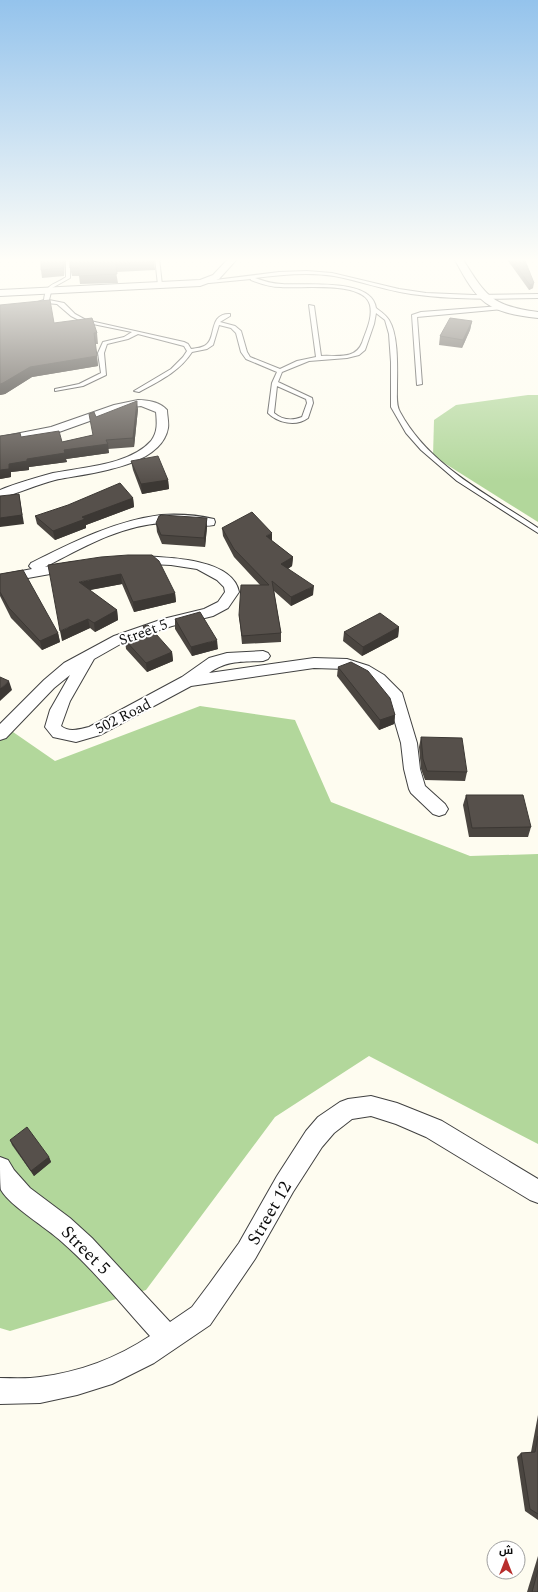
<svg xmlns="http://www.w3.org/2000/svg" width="538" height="1592" font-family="Spectral,Cairo,serif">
<rect width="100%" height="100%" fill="#fefcf0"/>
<g fill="#b2d79b">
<polygon points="528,395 538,395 538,522 433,456 434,420 456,405"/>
<polygon points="200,706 295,720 331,802 470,856 538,854 538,1144 369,1056 275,1117 146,1290 10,1331 0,1328 0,723 55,761"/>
</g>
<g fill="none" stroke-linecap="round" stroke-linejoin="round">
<g stroke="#414141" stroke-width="2">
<g id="lane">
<path d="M66 258H70V278L52 288 49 300 64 303 75 314 86 320 184 342 188 344 191 349C197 348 203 348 207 344 216 337 209 313 230 314V316L220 322 235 326 241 331 247 352 250 357 280 369 297 361 316 357 309 305 314 306 321 356C337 355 355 360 362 343 366 331 373 318 370 305 364 280 300 289 281 287 271 287 261 284 251 280V279L209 283H207V281L279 272 307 271 332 273 399 289 426 293 474 295 538 294V298C495 299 453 300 411 294 384 290 360 281 334 276 307 272 281 275 255 278 264 281 273 284 282 284 304 286 372 277 376 308 380 311 386 315 389 320 399 336 397 370 397 388 397 397 396 405 400 412 429 466 489 495 538 528V533L457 481 421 450 406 433 391 407V362L389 334 385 320 376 313 374 324 365 350 359 355 347 358 309 361 282 372 278 382 312 398 313 403 308 418C296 427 278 423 268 413L272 383 277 372 246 359 241 352 236 333 231 328 219 325 213 345 207 349 192 352C179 372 159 381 139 392L134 391 171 369 183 357 187 351 184 346 138 334 128 339 107 344 104 353 106 375 83 386 55 391V389L79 384 101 373 98 353 103 342 124 337 132 332 83 322 71 316 57 304 46 303 38 304V302L44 300C46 283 53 286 66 277ZM277 386 306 399 307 403 302 417C292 421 282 420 274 413Z"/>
<polygon points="155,258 159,258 162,285 160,286 158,285"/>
<polygon points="501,306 503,307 503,309 417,317 422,384 417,385 412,315 421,312"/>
</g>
</g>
<g stroke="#414141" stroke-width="2">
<g id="street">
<polygon points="229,258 238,258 219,279 200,286 0,296 0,290 200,280 213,275"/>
<path d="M454 258H462C486 296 491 306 538 312V318C486 312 478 303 454 258Z"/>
<path d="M138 400C147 400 160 402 167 410 167 415 169 423 168 428 161 468 87 473 55 480 36 485 19 493 0 498V490C17 483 35 478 53 473 83 467 130 465 151 441 158 432 157 422 156 412L141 406 126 408 59 432 33 438 0 443V437L51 427 114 405Z"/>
<path d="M161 515C178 514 197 515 214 519L215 522 214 525C200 528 177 522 162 523 119 526 82 548 45 567L73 562 78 563 80 566 78 569 0 583V575L32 569 29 566 31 563C73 542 114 521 161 515Z"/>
<path d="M135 556C162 557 233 557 239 592L228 608 213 616 172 626 124 642 94 659 70 701 61 726C69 733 80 729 89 727L182 677 209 658 227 653 263 651 268 653 270 656 268 659 263 661C242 662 227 660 209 673L314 658 347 659 369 666 384 675 402 693 417 743 420 769 425 786 445 804 448 809 445 814 439 816 433 814 411 793 409 789 404 769 401 743 387 695 374 683 359 674 346 669 314 668 191 686 100 735 76 742 53 737 45 727 50 710 70 675 54 688 6 738 0 740V724L44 680 64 663 114 636 163 619 204 609 218 602 225 592 224 587 217 580 197 569 171 565 130 563 128 560 130 557Z"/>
<path d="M371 1096 397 1103 442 1121 538 1179V1203L530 1200 426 1137 396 1124 371 1116 352 1119 334 1133 322 1147 293 1192 255 1259 210 1325 154 1363 112 1384 77 1395 40 1403 0 1404V1378C13 1378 27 1379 40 1377 79 1372 117 1358 150 1336 121 1304 94 1270 62 1242 47 1228 10 1206 1 1190 0 1185 0 1164 0 1157L8 1160 14 1170 30 1188 70 1218 92 1238 170 1322 192 1307 210 1283 239 1243 277 1176 306 1131 318 1117 340 1102 348 1099Z"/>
</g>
</g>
<use href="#lane" fill="#fff" fill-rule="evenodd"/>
<use href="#street" fill="#fff" fill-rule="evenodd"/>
</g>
<g fill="#4a4540">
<polygon points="65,258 64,276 42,278 41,270"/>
<polygon points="154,258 155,270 116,272 118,283 80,284 79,276 72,276 70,268"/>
<polygon points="506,258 524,258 533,288 529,290"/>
<polygon points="0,305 54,323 97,333 98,344 95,344 98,366 32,377 5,394 0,395"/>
<polygon points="472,321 470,330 462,348 439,345 440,336"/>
<polygon points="138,409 134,447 108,449 109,453 66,459 67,462 29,467 29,470 11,472 11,477 0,479 21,437 62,442 93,435 96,417"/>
<polygon points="131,461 168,480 169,489 142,494 133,470"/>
<polygon points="133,498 134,507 86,525 86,528 55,540 37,524 35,516"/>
<polygon points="156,523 207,527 205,547 162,544 157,532"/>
<polygon points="222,528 272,541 293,557 292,566 288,569 313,595 291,606 274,591 281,633 281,642 242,644 240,624 239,615 260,585 234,557 223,536"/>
<polygon points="101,557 175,593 176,602 134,612 122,584 89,590 117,610 118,620 95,632 90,628 62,641"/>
<polygon points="0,574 58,633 60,642 42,650 11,618 0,596"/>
<polygon points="175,619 218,649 192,656 175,629"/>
<polygon points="143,626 172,652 173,661 147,672 126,649 125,640 144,632"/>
<polygon points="399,627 398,637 362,656 343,641 344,632"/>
<polygon points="338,667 395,715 394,724 379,730 337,676"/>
<polygon points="421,737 467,772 465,781 425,780 421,769 419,747"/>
<polygon points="466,795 531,827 528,837 469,837 463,805"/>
<polygon points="10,1140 49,1157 51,1162 34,1176 12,1145"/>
<polygon points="538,1415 538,1520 525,1511 517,1457 521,1453 531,1452"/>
<polygon points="538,1556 538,1592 527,1592"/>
</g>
<g fill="#3c3834">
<polygon points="63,258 65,258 64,276 63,268"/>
<polygon points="534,283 533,288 529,290 530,285"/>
<polygon points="472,321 470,330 462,348 463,340"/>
<polygon points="97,356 98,366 32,377 5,394 0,395 0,384 30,367"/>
<polygon points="137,401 138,409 134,447 133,438"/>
<polygon points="108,444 109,453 66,459 67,462 29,467 29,470 11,472 11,477 0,479 0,470 9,464 27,459 64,450"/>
<polygon points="168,480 169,489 142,494 141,484"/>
<polygon points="19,494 24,524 0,527 0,518"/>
<polygon points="133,498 134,507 86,525 86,528 55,540 53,531 82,517"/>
<polygon points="207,518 207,527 205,547 204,538"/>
<polygon points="272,533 272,542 266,536"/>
<polygon points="293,557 292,566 281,573 281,564"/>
<polygon points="121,574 122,584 80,592 79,582"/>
<polygon points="314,586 313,595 291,606 291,597"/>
<polygon points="175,593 176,602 134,612 133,602"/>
<polygon points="117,610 118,620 95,632 94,623"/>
<polygon points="88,619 90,628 62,641 60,631"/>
<polygon points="399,627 398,637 362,656 363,647"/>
<polygon points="58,633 60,642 42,650 40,641"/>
<polygon points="217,640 218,649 192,656 191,647"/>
<polygon points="172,652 173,661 147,672 146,663"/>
<polygon points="9,681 12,690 0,701 0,689"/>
<polygon points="395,715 394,724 379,730 380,720"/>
<polygon points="49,1157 51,1162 34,1176 31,1171"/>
</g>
<g fill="#56504b" stroke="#3c3834">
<polygon points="41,258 63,258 63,268 41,270"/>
<polygon points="70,258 154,258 154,262 116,264 117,274 79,276 79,268 70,268"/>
<polygon points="510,258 524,258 534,283 530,285"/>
<polygon points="50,300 54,323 92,318 97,333 94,333 97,356 30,367 3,383 0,384 0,305"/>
<polygon points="450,318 472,321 463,340 440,336"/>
<polygon points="137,401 133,438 106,440 108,444 64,450 65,453 27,459 27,461 9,464 9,469 0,470 0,436 20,433 21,437 59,431 62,442 93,435 89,414 94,412 96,417"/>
<polygon points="158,456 168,480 141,484 131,461"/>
<polygon points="120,483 133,498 82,517 85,519 53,531 35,516 68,505"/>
<polygon points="19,494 22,515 0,518 0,496"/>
<polygon points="252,512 272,533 266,536 293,557 281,564 314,586 291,597 272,581 281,633 242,636 239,615 241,585 269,585 234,549 222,528"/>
<polygon points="162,515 207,518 204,538 161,535 156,523 159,516"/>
<polygon points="128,555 152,555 159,561 175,593 133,602 121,574 79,582 117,610 94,623 88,619 60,631 48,565 101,557"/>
<polygon points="23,570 58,633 40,641 9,608 0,592 0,574"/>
<polygon points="200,612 217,640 191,647 175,619"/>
<polygon points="380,613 399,627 363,647 344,632"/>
<polygon points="148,625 172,652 146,663 125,640 146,631 143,626"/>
<polygon points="351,662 368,671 390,698 395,715 380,720 338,667"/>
<polygon points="0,677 9,681 0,689"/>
<polygon points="421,737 462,738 467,772 427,771 423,759"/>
<polygon points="466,795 523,795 531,827 472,828"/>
<polygon points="27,1127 49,1157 31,1171 10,1140"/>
<polygon points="538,1436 538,1514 530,1509 521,1453 535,1452"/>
<polygon points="538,1570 538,1592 532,1592"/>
</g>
<linearGradient id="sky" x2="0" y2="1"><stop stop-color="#94c3ec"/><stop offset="0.54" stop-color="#fffef8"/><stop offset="1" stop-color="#fffef8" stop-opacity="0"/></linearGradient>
<rect width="538" height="481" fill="url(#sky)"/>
<g text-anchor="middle" stroke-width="4" stroke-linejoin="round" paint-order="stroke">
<g font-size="15" fill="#0e0e0e" stroke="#fff">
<text transform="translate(143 632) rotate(-20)" y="5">Street 5</text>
<text transform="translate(123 716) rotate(-27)" y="5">502 Road</text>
</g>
<g font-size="18" fill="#0e0e0e" stroke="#fff">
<text transform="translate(269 1213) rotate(-60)" y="6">Street 12</text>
<text transform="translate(86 1250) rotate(45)" y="6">Street 5</text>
</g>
</g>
<g transform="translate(506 1560)"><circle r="19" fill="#ffffff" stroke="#9f9f9f"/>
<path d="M0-3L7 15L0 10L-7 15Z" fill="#b82d2c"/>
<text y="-6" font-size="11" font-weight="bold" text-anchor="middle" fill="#0e0e0e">ش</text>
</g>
</svg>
